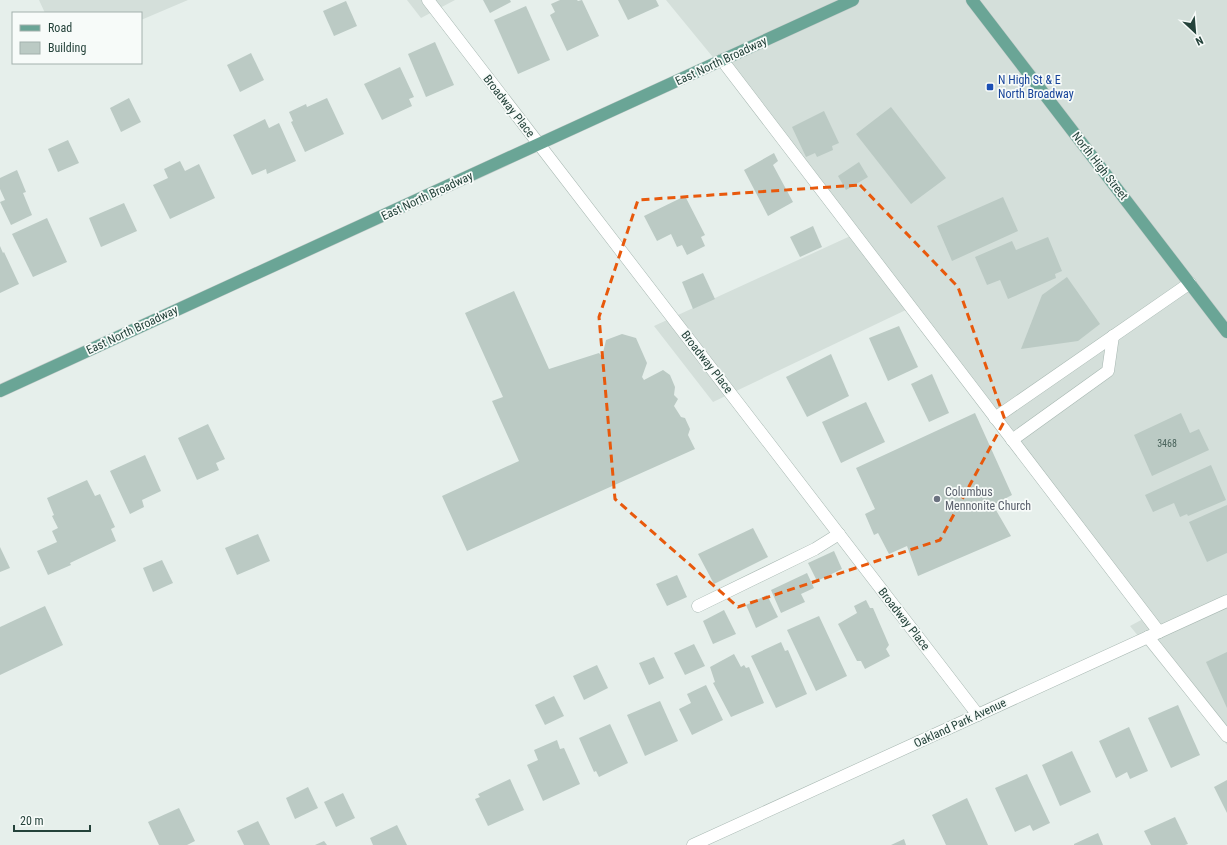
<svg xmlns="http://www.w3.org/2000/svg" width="1227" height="845" font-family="'Roboto Condensed',sans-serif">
<rect width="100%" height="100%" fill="#e6efeb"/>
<g fill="#d4dfda">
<polygon points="39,0 188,0 141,20 141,13 45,13"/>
<polygon points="407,0 455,0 421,18"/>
<polygon points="666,0 1227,0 1227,745 1130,626 1143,619 910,308 713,402 654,326 857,233"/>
</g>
<g fill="#bbcac4">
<polygon points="483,0 510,0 511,2 490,13"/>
<polygon points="560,0 577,0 578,1 582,0 599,36 567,51 550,15 555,12 551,4"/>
<polygon points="618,0 656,0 659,6 628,20"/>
<polygon points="346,1 357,26 334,36 323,11"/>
<polygon points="526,6 550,60 518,74 494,20"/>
<polygon points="435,42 454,85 426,97 408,54"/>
<polygon points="251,53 264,80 240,92 227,65"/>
<polygon points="400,67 414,97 409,99 412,106 382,120 364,84"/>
<polygon points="129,98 141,122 121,132 110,108"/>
<polygon points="327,98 344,134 305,152 291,122 293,121 289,112 306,104 307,107"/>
<polygon points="891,107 946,178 911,204 856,134"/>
<polygon points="824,111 839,143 832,146 833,150 817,157 815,153 806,157 792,127"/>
<polygon points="265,119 269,128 279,123 296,161 267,174 266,169 252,175 233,135"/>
<polygon points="68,140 79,163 58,172 48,149"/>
<polygon points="774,153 778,161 773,165 793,202 768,216 744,170"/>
<polygon points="180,161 185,171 199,164 215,198 170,219 153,185 168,178 164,169"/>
<polygon points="859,162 868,177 846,190 838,176"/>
<polygon points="17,170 26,192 23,193 32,215 11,225 0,202 5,200 0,189 0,178"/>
<polygon points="685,196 705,235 701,237 705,246 687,255 682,245 677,247 671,234 657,241 644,216"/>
<polygon points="1003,197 1018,231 952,261 937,226"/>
<polygon points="124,203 137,231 101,247 89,218"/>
<polygon points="47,218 67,262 33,277 12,234"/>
<polygon points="813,226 822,247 800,257 790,237"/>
<polygon points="1048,237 1062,271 1055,274 1056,278 1008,299 1000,280 987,285 975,257 1012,241 1016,250"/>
<polygon points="0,246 3,253 4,252 19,284 0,293"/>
<polygon points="703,273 715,299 693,309 682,282"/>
<polygon points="1067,277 1100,324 1078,341 1021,349 1042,295"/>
<polygon points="514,291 549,369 599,353 602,357 606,340 622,334 636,338 647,363 642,377 644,380 663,370 670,375 675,387 674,395 678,399 674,406 681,417 685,418 690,429 688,435 695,449 467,551 442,496 519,461 492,401 503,397 465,313"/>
<polygon points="899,326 918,367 888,381 869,338"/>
<polygon points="831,354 849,396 807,417 786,377"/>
<polygon points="932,374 949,413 929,422 911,384"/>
<polygon points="866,402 885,442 841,463 822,422"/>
<polygon points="975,413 1012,495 993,505 1011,536 918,576 907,546 889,554 878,533 874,535 865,514 875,509 856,468"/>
<polygon points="1181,413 1190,433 1199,429 1209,450 1152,476 1134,435"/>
<polygon points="208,424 225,459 216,463 219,470 197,480 178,438"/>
<polygon points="145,455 161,491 142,500 144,507 130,514 110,471"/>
<polygon points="1211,465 1226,500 1188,516 1187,514 1180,517 1174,503 1153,512 1145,495"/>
<polygon points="87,480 95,496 100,494 115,527 111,529 116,541 70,563 71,565 48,575 37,551 57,542 52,531 58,528 52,516 54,515 47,498"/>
<polygon points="1227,505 1227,553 1207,562 1189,522"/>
<polygon points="753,528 768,557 714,584 698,554"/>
<polygon points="258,534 270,561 237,575 225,548"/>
<polygon points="0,547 10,568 0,572"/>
<polygon points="834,551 842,569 817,581 808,563"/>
<polygon points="162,560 173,583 153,592 143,568"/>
<polygon points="807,573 814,588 801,594 805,602 781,613 771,590"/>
<polygon points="677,575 687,597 667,606 656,584"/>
<polygon points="767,595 778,617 756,628 746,605"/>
<polygon points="866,600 870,608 873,608 889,645 886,649 890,656 865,669 861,661 857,661 838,624 857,613 854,606"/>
<polygon points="45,606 63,645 0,675 0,627"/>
<polygon points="724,610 736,634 713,644 703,621"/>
<polygon points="819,616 847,676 816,691 787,630"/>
<polygon points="781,642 785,651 788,650 807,694 776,708 751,656"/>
<polygon points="694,644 705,666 685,675 674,653"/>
<polygon points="1227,652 1227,708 1206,662"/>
<polygon points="734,654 741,667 744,665 746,668 749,667 764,703 731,717 713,683 715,682 710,667"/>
<polygon points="654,657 664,678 649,685 639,663"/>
<polygon points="597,665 608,688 584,700 573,676"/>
<polygon points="706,685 723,720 692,735 679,709 691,703 687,694"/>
<polygon points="554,696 564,716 545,725 535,705"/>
<polygon points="660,701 678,741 645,756 627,715"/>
<polygon points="1178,705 1200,755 1171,768 1148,718"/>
<polygon points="610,724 628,763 599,777 596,771 594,772 579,738"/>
<polygon points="1129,727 1148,771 1130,779 1127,772 1116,778 1099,741"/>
<polygon points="557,740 560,749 564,748 580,784 543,801 527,765 538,760 534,750"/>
<polygon points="1072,751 1091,792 1060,806 1042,765"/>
<polygon points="1027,774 1050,823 1033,831 1030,825 1015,832 995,788"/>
<polygon points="510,779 524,810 488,826 475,799 480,797 478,794"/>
<polygon points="1227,780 1227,813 1214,787"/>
<polygon points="308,787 318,808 295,819 286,798"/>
<polygon points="343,793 355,818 336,827 324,802"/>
<polygon points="967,798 976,818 988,845 946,845 932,815"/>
<polygon points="179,808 195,841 187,845 159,845 148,822"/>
<polygon points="1175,817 1188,844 1185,845 1151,845 1144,831"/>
<polygon points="258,821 270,845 244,845 237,831"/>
<polygon points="397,825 407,845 373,845 370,838"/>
<polygon points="1098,833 1103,845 1074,845 1074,844"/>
<polygon points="904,839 906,845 891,845"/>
<polygon points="324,841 327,845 315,845"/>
</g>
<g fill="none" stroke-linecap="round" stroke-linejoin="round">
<g stroke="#a8b8b2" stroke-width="13">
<g id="minor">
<polyline points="428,0 978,715"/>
<polyline points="722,60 1159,632"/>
<polyline points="995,418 1190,283"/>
<polyline points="1012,440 1108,371 1113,336"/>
<polyline points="698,606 815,549 839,534"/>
<polyline points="1148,637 1227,736"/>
<polyline points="693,845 1227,601"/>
</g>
</g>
<g stroke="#c2cac8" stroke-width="13">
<g id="major">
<polyline points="972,0 1227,332"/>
<polyline points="0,391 853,0"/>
</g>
</g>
<use href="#minor" stroke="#fff" stroke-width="12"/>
<use href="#major" stroke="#6aa596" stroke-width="12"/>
</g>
<path fill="none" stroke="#e8590c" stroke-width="3" stroke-dasharray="8 5" stroke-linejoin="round" d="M860 185 958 287 1005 420 940 540 738 607 615 499 599 317 638 200Z"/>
<rect fill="#1a4fb4" stroke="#f7fbf9" stroke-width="1.5" x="986" y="83" width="8" height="8" rx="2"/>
<circle fill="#6b7280" stroke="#f7fbf9" stroke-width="1.5" cx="937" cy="499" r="4"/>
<g text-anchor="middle" stroke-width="3.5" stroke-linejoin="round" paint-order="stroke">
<g font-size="10" fill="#4a645c">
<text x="1167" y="447">3468</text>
</g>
<g font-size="12" fill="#24423a" stroke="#f7fbf9">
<text transform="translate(721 61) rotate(-25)" y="4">East North Broadway</text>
<text transform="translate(509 106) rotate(52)" y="4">Broadway Place</text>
<text transform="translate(1100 166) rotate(52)" y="4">North High Street</text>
<text transform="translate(427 196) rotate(-25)" y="4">East North Broadway</text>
<text transform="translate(132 330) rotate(-25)" y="4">East North Broadway</text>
<text transform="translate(707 362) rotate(52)" y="4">Broadway Place</text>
<text transform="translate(904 619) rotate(52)" y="4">Broadway Place</text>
<text transform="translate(960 723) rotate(-25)" y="4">Oakland Park Avenue</text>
</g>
<g font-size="12" fill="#164399" stroke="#f7fbf9" text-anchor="start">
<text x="998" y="84">N High St &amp; E<tspan x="998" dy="14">North Broadway</tspan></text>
</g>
<g font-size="12" fill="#5b616d" stroke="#f7fbf9" text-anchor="start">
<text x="945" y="496">Columbus<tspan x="945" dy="14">Mennonite Church</tspan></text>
</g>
</g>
<rect x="12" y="12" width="130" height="52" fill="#f7fbf9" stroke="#a3b1ad"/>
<rect x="20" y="25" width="20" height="6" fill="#6aa596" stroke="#a3b1ad"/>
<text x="48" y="32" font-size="12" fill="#24423a">Road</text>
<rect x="20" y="42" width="20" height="12" fill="#bbcac4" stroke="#a3b1ad"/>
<text x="48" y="52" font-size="12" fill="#24423a">Building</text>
<g transform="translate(1195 32) rotate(154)" stroke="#f7fbf9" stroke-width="3" paint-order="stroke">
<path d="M0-3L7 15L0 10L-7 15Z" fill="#24423a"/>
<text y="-6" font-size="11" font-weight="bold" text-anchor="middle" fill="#24423a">N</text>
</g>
<path d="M14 825v6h76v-6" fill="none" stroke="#24423a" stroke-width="2"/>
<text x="20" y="825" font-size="12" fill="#24423a" stroke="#f7fbf9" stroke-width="3" paint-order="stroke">20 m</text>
</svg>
